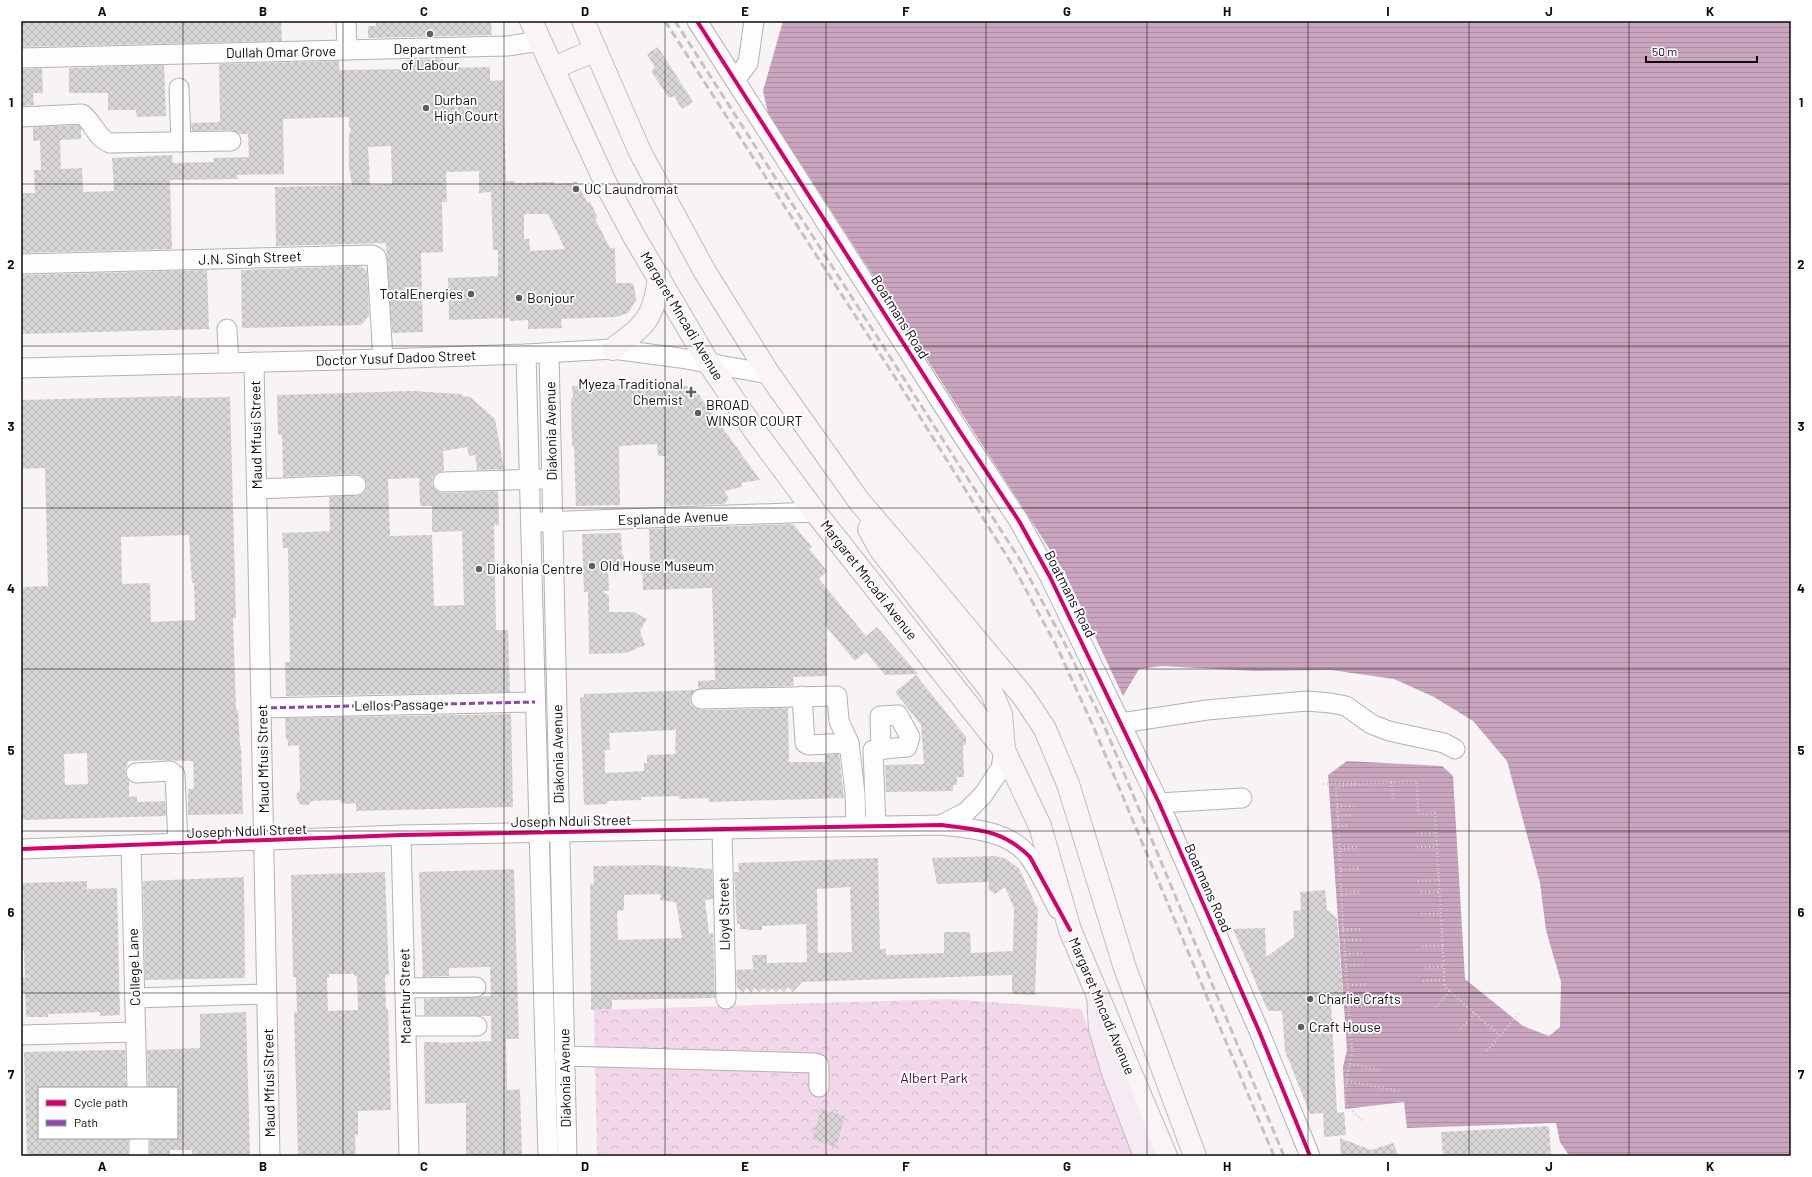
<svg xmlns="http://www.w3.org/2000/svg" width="1812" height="1177" font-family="Barlow,sans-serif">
<defs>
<pattern id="park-crowns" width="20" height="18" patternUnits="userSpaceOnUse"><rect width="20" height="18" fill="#f1d7e9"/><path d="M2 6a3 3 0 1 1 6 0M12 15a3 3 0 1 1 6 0" fill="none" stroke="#cdb7c7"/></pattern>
<pattern id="water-rules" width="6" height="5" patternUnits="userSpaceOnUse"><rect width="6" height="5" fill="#caa5bf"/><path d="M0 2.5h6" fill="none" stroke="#ac8da3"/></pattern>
<pattern id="building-cross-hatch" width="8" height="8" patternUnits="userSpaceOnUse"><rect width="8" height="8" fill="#d8d5d7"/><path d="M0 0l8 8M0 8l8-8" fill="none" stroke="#b8b6b7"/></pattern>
</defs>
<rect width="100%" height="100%" fill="#f8f4f6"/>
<polygon fill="url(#park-crowns)" points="950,999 1081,1009 1134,1156 597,1156 594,1010"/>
<polygon fill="url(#water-rules)" points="783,21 1791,21 1791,1156 1587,1156 1568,1154 1560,1142 1556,1123 1407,1128 1404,1102 1345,1109 1343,1067 1347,1050 1328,775 1347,761 1442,766 1453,776 1465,979 1523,1026 1549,1036 1560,1027 1561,982 1546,930 1540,883 1507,761 1473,721 1434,697 1394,679 1331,670 1255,671 1162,666 1139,669 1123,696 1065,573 768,113 763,91"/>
<g fill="url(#building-cross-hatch)" fill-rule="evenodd">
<polygon points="21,21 281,21 282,41 21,47"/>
<polygon points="376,21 491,21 492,35 368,38 368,26 376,26"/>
<polygon points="658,47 693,102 682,109 674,96 669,98 651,71 655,68 647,54"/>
<path d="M443 59V68L490 67V81L503 80 506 181H514V183L554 182V184L572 183 576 181 588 203 590 202 598 218 595 219 610 248H615L616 283H632L634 286 636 300 628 313 616 317 561 319 562 328 528 329V320L510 321V318L449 320 448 278 498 276V250H493L491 192 479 193V171L446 172 447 202H442L443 252 421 253 423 332 392 333 386 243 276 246 275 187 352 185 349 166V135L351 129 349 126V117L283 119 284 174 237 175 238 179 170 180 172 249 21 253V193H35L34 170H41L40 140 33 141V127L78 125 81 128V139L60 140 61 169 82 168 83 192 114 191 112 158 172 155 173 163 214 162 213 158 249 157 248 134H239L231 130 192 131 191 123 220 122 219 64 339 61V70L406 69V60ZM391 146 392 184 370 185 368 147ZM524 214H548L565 249 530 251 529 239H524Z"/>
<polygon points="164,65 166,116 137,117 136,110 108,110 108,93 69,93 69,68"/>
<polygon points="42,68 43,93 33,93 34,105 21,106 21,69"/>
<polygon points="361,266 367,271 369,316 361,325 242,328 241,270"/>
<polygon points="207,270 209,329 21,334 21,275"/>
<polygon points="677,384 691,387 697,392 760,480 741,483 742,487 724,491 729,499 724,504 666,506 665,456 658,456 657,444 619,446 620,505 576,506 574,446 572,446 571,398 573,398 572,386"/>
<path d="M411 391 462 394V396L470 397 495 419 504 469 477 470 475 455 469 456 467 447 443 451 444 471 437 473 433 477 432 483 434 488 437 491 443 493 498 491 499 525H494L496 630H508L510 692 286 696 285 662H290L288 548H283L282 533 330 531 329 497 362 494 366 490 367 485 365 479 361 475 356 474 283 477 282 435H278L277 395ZM419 478 420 506H432V532L462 531 464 605 434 606 432 535 390 536 388 479Z"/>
<path d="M181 396V398L230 397 236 618H233L236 710H238L240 746H241L243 814 188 815V789H194L193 761 152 760 128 761 125 773 129 781V797L137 796V802L165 801 166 816 21 820V590H23V587L48 586 45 468 21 469V400ZM189 535 192 583H194L195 620 151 622 150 583 122 584 121 537ZM87 753 88 784 65 785 64 754Z"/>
<polygon points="793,524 812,547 809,549 827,571 819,579 866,636 877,627 918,674 885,675 866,652 855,661 825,625 827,676 793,677 794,686 698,689 698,681 715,680 712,588 643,590 642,570 650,563 649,529"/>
<polygon points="621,533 622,555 624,555 624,569 608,570 609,591 602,591 609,596 609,612 634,612 647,619 640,631 645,645 626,653 589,654 588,592 584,592 582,534"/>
<polygon points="916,675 966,737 966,745 963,745 964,777 957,777 957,785 953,785 953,791 886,792 885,765 924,764 921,725 895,692"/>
<path d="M695 690 690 699 691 704 695 708 701 710 788 708 789 762H825V755L839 754 844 798 709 802V798L679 799V796L641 797V800L607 801V804L584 805 580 698 584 697V694ZM676 730 675 754 647 755V763H644V771L605 773V750H610L609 733Z"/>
<polygon points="511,714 513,807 356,811 356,803 343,804 339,800 311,801 308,805 301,805 297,800 296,794 300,790 299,745 288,746 288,740 286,740 285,718"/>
<path d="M996 856 1006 859 1019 868 1038 910 1035 995 1012 994V975L802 982 793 992 788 987 784 992 780 988 776 992 772 988 768 992 764 988 759 992 755 988 751 993 747 988 743 993 737 987 736 970 753 969 752 955H767V963L807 962 806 924 762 926V930H746V929H740V924H737L734 872H739L738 863 878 858 880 949H886V955L944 953V932H970L971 953 1013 951 1014 908 1005 887 995 894 988 889 989 882 937 884 932 858ZM850 887 852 952 818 953 817 889Z"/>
<path d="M654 865 712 869 713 899 705 900 709 934 713 933 715 998 612 1000V1009L591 1010 590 884H594L593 866ZM661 894 660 900 676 902 682 938 618 940 617 911 624 910V895Z"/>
<polygon points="514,869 519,1039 506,1039 507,1090 520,1089 522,1156 466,1156 466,1103 425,1104 424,1042 439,1042 439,1043 491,1041 491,1016 424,1015 424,999 491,996 490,967 449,968 449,976 423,977 419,872"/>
<path d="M385 872 389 975H385L386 1009H388L391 1110 358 1111V1135H355L356 1156H298L294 1012H297L296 977H293L291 875ZM329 974H354V976H357L358 1010 328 1011 327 977H329Z"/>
<polygon points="244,877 245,978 145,980 143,881"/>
<polygon points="87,881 87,889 117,888 120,1015 100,1016 100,1012 48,1014 48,1017 26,1017 25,992 23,992 22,978 25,977 24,950 21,951 21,883"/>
<polygon points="1325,890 1327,910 1337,918 1343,995 1339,996 1339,1002 1331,1003 1337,1113 1344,1112 1346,1135 1324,1137 1323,1113 1310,1114 1285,1051 1282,1011 1268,1011 1233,929 1265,928 1266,957 1294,937 1293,911 1301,910 1300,892"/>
<polygon points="246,1012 250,1156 193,1156 192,1150 170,1150 170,1156 150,1156 150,1138 177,1138 177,1088 148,1088 147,1050 200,1048 200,1014"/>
<polygon points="111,1050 125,1050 126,1088 39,1088 39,1138 128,1138 128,1156 27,1156 24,1052"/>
<polygon points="821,1109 845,1116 836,1147 812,1139"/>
<polygon points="1549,1126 1551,1156 1443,1156 1441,1132"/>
<polygon points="1340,1138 1371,1150 1393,1143 1399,1156 1341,1156"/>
</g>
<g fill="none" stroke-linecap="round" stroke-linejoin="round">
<g stroke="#b4b1b3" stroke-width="21">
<g id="minor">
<polyline points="346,21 347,50"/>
<polyline points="697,21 959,430 1019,521 1050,577 1159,803 1259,1031 1310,1156"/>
<polyline points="21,58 507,46 540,41"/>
<polyline points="735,80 748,63 754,21"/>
<polyline points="179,88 181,142"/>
<path d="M21 117 82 114C94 123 96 138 110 143L231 141"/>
<polyline points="21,264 372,255 376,257 377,261 383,359"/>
<polyline points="227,329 229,363"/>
<polyline points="549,353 567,1156"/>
<polyline points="526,354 548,1156"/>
<polyline points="254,362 270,1156"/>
<polyline points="21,368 383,359 526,354 613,349 680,358 769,374"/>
<polyline points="443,482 542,479"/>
<polyline points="257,489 356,485"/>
<polyline points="540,522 815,512"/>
<polyline points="802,696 805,743 809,745 849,743"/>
<polyline points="701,699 837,696 839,721 849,743 855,793 856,826"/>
<polyline points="262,708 535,702"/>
<polyline points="1121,723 1207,710 1307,701 1331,703 1346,706 1371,724 1389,731 1444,743 1455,749"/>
<polyline points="136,773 170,771 175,775 178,844"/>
<polyline points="1159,803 1242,798"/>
<polyline points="941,825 966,812 983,795 1001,768 1004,750"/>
<polyline points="876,826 873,750 907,747 910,737 898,715 880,716 881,750"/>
<polyline points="722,829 726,999"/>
<polyline points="401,835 409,1156"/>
<polyline points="131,846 137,1088"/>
<path d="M21 849 401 835 941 825C971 829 1011 830 1030 858 1041 874 1049 892 1058 909"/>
<polyline points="405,988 476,987"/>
<polyline points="135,998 267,994"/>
<polyline points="406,1026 477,1026"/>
<polyline points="21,1035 136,1032"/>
<polyline points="564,1056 815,1063 818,1064 819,1067 819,1087"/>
<polyline points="139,1138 139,1156"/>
</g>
</g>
<g stroke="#c4bac1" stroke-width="24">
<g id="major">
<polyline points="531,21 607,186 635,238 708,362 755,431 815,512 1004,750 1040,826 1070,930 1166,1156"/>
<polyline points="583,21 640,152 705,272 769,374 859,501 913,564 1023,696 1045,729 1068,784 1125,968 1195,1156"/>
<polyline points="553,68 596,50"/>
<path d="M613 349C645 325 654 319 659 277"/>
<polyline points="869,529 880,549 991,691 1001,714 1004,750"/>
</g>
</g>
<g stroke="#c4bac1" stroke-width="24">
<polyline id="highway" points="1098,995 1100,1029 1113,1073 1145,1156"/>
</g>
<g stroke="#d3d3d3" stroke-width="2.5" stroke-dasharray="1 3" stroke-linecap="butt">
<polyline points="1391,782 1393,801"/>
<polyline points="1323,784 1356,783"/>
<polyline points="1337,806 1355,806"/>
<polyline points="1338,817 1353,815"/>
<polyline points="1338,826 1349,826"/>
<polyline points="1417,832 1436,832"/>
<polyline points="1417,847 1437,847"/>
<polyline points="1340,849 1358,847"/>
<polyline points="1341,870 1359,868"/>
<polyline points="1418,881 1439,880"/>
<polyline points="1421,893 1440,892"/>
<polyline points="1342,894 1360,892"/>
<polyline points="1421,914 1441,914"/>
<polyline points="1343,930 1363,929"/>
<polyline points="1344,941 1364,939"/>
<polyline points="1422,947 1443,946"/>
<polyline points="1345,954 1364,953"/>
<polyline points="1346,965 1364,965"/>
<polyline points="1425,968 1444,967"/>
<polyline points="1423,981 1444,980"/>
<polyline points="1348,985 1366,984"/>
<polyline points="1436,1007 1450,991"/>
<polyline points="1349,1008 1368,1006"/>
<polyline points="1461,1029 1475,1013"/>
<polyline points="1350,1033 1381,1030"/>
<polyline points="1487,1051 1520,1012"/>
<polyline points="1350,1064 1380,1070"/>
<polyline points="1347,1081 1399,1091"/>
<polyline points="1362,1120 1346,1105 1344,1096 1352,1051 1343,930 1336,787 1360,784 1417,781 1418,814 1435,813 1445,987 1500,1036"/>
</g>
<use href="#minor" stroke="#fefdfe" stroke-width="19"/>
<use href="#major" stroke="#f9f4f7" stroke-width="22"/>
<use href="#highway" stroke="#f5ecf3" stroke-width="22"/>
<g stroke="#c3c3c3" stroke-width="3" stroke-dasharray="8 4" stroke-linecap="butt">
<polyline points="665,21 900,385 1013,566 1057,647 1094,728 1274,1156"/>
<polyline points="675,21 1020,560 1064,642 1103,723 1284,1156"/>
</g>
<polyline stroke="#8e44ad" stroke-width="3" stroke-dasharray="6 3" stroke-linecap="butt" points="262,708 535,702"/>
<g stroke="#fff" stroke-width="6">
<g id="cycleway">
<polyline points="697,21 959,430 1019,521 1050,577 1159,803 1259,1031 1310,1156"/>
<path d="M21 849 401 835 941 825C978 830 1002 829 1030 857L1070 930"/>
</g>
</g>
<use href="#cycleway" stroke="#d6006c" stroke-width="4"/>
</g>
<path fill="none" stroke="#0d0b0c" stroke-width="1" stroke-opacity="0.55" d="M183 21V1156M343 21V1156M504 21V1156M665 21V1156M826 21V1156M986 21V1156M1147 21V1156M1308 21V1156M1469 21V1156M1629 21V1156M21 184H1791M21 346H1791M21 508H1791M21 669H1791M21 831H1791M21 993H1791"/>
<g fill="#5f5d5e" stroke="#fff" stroke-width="1.5">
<circle cx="430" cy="34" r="4"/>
<circle cx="426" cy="108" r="4"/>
<circle cx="576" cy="189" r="4"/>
<circle cx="471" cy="294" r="4"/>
<circle cx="519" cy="298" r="4"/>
<path d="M689 386h4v4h4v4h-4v4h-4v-4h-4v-4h4z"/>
<circle cx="698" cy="413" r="4"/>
<circle cx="592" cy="566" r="4"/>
<circle cx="479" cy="569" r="4"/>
<circle cx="1310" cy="999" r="4"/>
<circle cx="1301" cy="1027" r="4"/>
</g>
<g text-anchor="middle" stroke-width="3.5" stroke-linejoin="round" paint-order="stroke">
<g font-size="14" fill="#0d0b0c" stroke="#fff" text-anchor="start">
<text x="430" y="54" text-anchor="middle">Department<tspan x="430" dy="16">of Labour</tspan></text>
<text x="434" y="105">Durban<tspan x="434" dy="16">High Court</tspan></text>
<text x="584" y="194">UC Laundromat</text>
<text x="463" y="299" text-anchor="end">TotalEnergies</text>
<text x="527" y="303">Bonjour</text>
<text x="683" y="389" text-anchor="end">Myeza Traditional<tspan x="683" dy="16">Chemist</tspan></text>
<text x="706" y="410">BROAD<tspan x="706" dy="16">WINSOR COURT</tspan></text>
<text x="600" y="571">Old House Museum</text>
<text x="487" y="574">Diakonia Centre</text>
<text x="1318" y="1004">Charlie Crafts</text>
<text x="1309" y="1032">Craft House</text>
</g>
<g font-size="14" fill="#0d0b0c" stroke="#fff">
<text transform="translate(281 52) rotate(-1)" y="5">Dullah Omar Grove</text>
<text transform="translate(250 258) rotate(-2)" y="5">J.N. Singh Street</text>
<text transform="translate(682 316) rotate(59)" y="5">Margaret Mncadi Avenue</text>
<text transform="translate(900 317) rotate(58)" y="5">Boatmans Road</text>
<text transform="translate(396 358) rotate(-2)" y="5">Doctor Yusuf Dadoo Street</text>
<text transform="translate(551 431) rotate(-91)" y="5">Diakonia Avenue</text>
<text transform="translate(256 435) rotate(-91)" y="5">Maud Mfusi Street</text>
<text transform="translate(673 518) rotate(-2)" y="5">Esplanade Avenue</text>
<text transform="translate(869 580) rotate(52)" y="5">Margaret Mncadi Avenue</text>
<text transform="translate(1070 594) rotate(63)" y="5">Boatmans Road</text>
<text transform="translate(399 705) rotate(-1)" y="5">Lellos Passage</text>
<text transform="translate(558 754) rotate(-91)" y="5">Diakonia Avenue</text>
<text transform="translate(263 759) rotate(-91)" y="5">Maud Mfusi Street</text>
<text transform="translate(571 821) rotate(-1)" y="5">Joseph Nduli Street</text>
<text transform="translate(247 831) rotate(-2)" y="5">Joseph Nduli Street</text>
<text transform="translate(1208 888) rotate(66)" y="5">Boatmans Road</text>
<text transform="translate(724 914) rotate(-91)" y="5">Lloyd Street</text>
<text transform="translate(134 967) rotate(-92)" y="5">College Lane</text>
<text transform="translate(405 996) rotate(-91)" y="5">Mcarthur Street</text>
<text transform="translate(1102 1006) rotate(67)" y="5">Margaret Mncadi Avenue</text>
<text transform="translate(565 1078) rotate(-91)" y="5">Diakonia Avenue</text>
<text transform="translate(269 1083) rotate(-91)" y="5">Maud Mfusi Street</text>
</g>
<g font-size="14" fill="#4a0b3e" stroke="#fff">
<text x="934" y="1083">Albert Park</text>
</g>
</g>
<rect width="1812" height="1177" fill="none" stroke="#ffffff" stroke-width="44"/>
<rect x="38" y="1087" width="140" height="52" fill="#ffffff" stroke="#9e9d9e"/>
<rect x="46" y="1100" width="20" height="6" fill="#d6006c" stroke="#9e9d9e"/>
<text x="74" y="1107" font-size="12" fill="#0d0b0c">Cycle path</text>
<rect x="46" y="1120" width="20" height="6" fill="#8e44ad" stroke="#9e9d9e"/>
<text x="74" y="1127" font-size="12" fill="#0d0b0c">Path</text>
<path d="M1646 56v6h111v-6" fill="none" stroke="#0d0b0c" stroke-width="2"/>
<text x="1652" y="56" font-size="12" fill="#0d0b0c" stroke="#ffffff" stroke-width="3" paint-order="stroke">50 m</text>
<rect x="22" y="22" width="1768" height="1133" fill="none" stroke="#0d0b0c" stroke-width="1.5"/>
<g font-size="13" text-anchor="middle" font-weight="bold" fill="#0d0b0c">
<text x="102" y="16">A</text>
<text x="263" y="16">B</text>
<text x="424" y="16">C</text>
<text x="585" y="16">D</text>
<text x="745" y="16">E</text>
<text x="906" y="16">F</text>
<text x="1067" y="16">G</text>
<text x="1227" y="16">H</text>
<text x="1388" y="16">I</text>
<text x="1549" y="16">J</text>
<text x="1710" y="16">K</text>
<text x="11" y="107">1</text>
<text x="1801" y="107">1</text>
<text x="11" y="269">2</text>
<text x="1801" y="269">2</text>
<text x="11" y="431">3</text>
<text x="1801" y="431">3</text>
<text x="11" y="593">4</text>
<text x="1801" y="593">4</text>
<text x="11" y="755">5</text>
<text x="1801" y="755">5</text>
<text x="11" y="917">6</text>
<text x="1801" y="917">6</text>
<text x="11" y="1079">7</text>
<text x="1801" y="1079">7</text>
<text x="102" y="1171">A</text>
<text x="263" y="1171">B</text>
<text x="424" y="1171">C</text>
<text x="585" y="1171">D</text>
<text x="745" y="1171">E</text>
<text x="906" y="1171">F</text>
<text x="1067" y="1171">G</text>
<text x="1227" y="1171">H</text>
<text x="1388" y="1171">I</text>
<text x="1549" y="1171">J</text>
<text x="1710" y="1171">K</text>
</g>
</svg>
